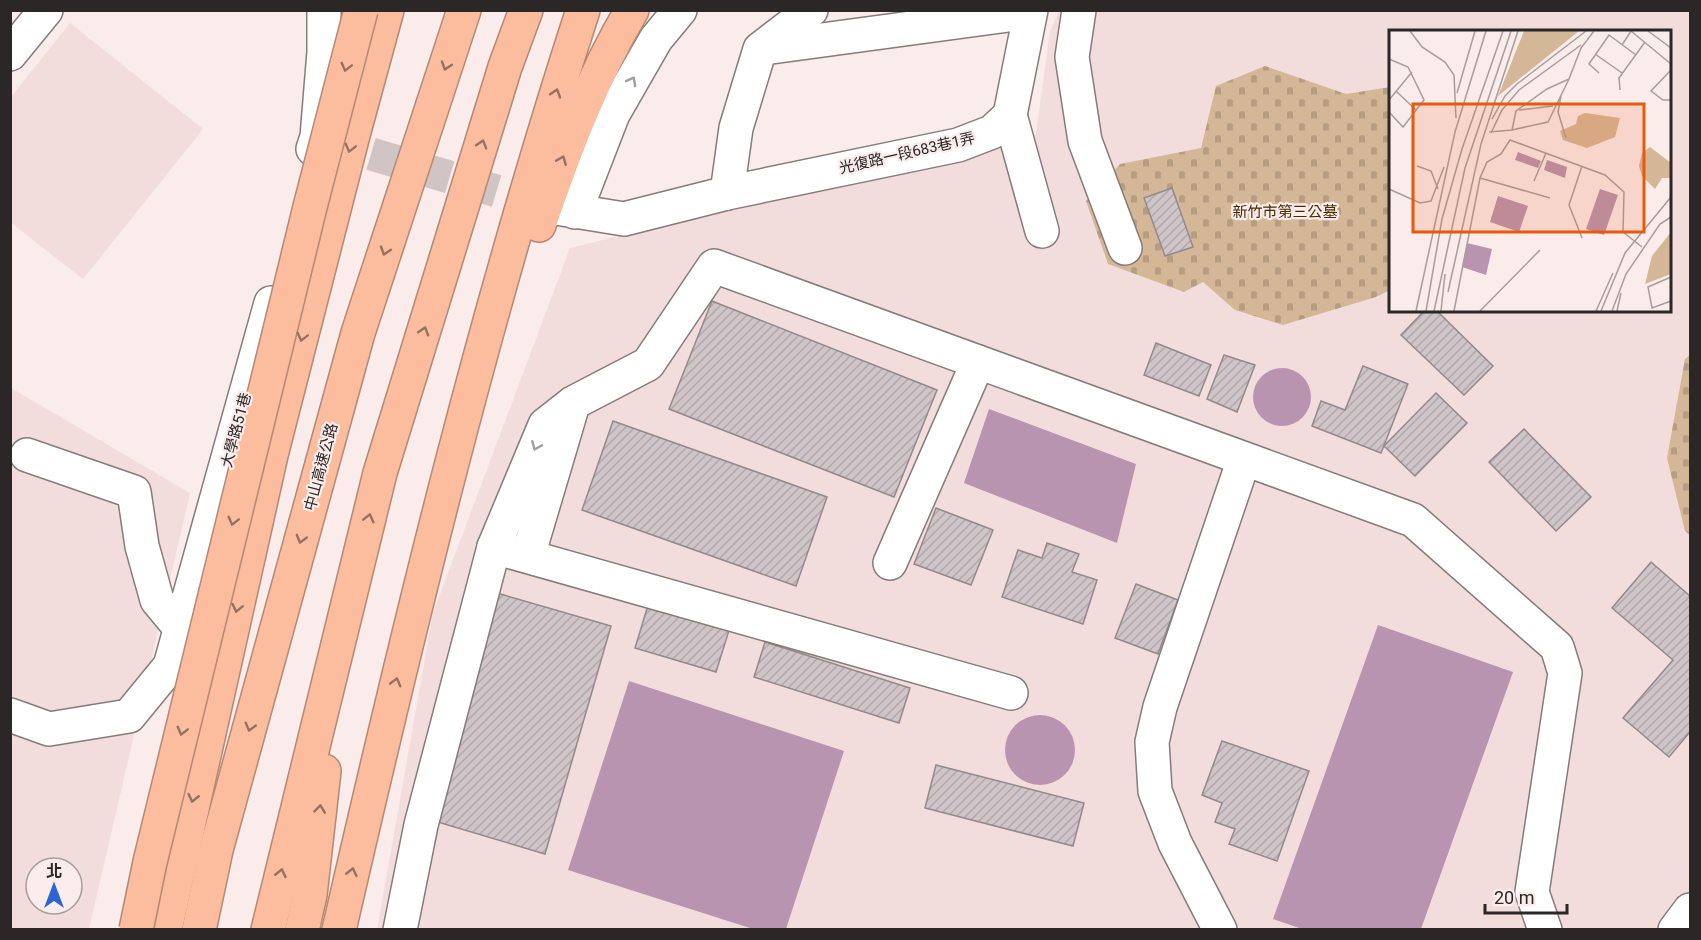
<svg xmlns="http://www.w3.org/2000/svg" width="1701" height="940" font-family="Roboto,'Noto Sans TC',sans-serif">
<defs>
<pattern id="cemetery-stones" width="16" height="16" patternUnits="userSpaceOnUse" patternTransform="scale(1.5)"><rect width="16" height="16" fill="#d4b797"/><path d="M2 7V4a2 2 0 0 1 4 0v3zM10 15v-3a2 2 0 0 1 4 0v3z" fill="#b69d82"/></pattern>
<pattern id="building-hatch" width="6" height="6" patternUnits="userSpaceOnUse" patternTransform="scale(1.5)"><rect width="6" height="6" fill="#cfc4c7"/><path d="M-1 1l2-2M0 6l6-6M5 7l2-2" fill="none" stroke="#b2a8ab"/></pattern>
</defs>
<rect width="100%" height="100%" fill="#f9eceb"/>
<g fill="#f2dddc" fill-rule="evenodd">
<path d="M1059 11H1690V929L377 930 433 613 570 248 1036 134 1050 31ZM1390 32H1670V310H1390Z"/>
<polygon points="70,23 203,129 83,279 10,222 11,97"/>
<path d="M11 388 190 493 89 929H11ZM36 868H72V904H36Z"/>
</g>
<g fill="url(#cemetery-stones)">
<polygon points="1265,66 1346,94 1390,87 1390,290 1376,297 1283,325 1235,310 1203,282 1184,292 1108,264 1086,201 1120,164 1201,148 1216,86"/>
<polygon points="1690,355 1690,535 1685,531 1667,458 1685,359"/>
</g>
<g fill="#b994b1">
<circle cx="1282" cy="397" r="29"/>
<polygon points="989,409 1136,464 1117,543 964,483"/>
<polygon points="1378,625 1513,672 1421,929 1302,929 1273,919"/>
<polygon points="629,681 844,751 786,929 753,929 568,870"/>
<circle cx="1040" cy="750" r="35"/>
</g>
<g fill="url(#building-hatch)" stroke="#93898c" stroke-width="1.5">
<polygon points="1172,188 1193,247 1165,256 1144,198"/>
<polygon points="712,301 937,390 894,497 669,409"/>
<polygon points="1425,310 1436,310 1493,366 1464,395 1401,335"/>
<polygon points="1156,343 1211,365 1199,396 1144,375"/>
<polygon points="1224,355 1255,365 1237,412 1207,399"/>
<polygon points="1363,366 1408,384 1381,453 1312,426 1321,401 1345,410"/>
<polygon points="1436,393 1467,423 1415,476 1384,446"/>
<polygon points="613,421 827,497 796,586 582,510"/>
<polygon points="1524,429 1591,497 1556,531 1489,462"/>
<polygon points="936,508 993,530 971,585 914,564"/>
<polygon points="1047,543 1079,554 1072,572 1097,580 1083,624 1002,597 1018,550 1042,558"/>
<polygon points="1651,562 1690,596 1690,732 1669,757 1623,718 1673,660 1612,608"/>
<polygon points="1136,584 1178,600 1158,654 1115,638"/>
<polygon points="497,593 611,626 545,854 431,820"/>
<polygon points="649,602 730,627 716,672 635,648"/>
<polygon points="765,642 910,688 899,723 754,677"/>
<polygon points="1222,741 1309,771 1277,861 1229,844 1235,829 1215,822 1222,803 1202,795"/>
<polygon points="936,765 1084,803 1073,846 925,808"/>
</g>
<g fill="none" stroke-linecap="round" stroke-linejoin="round">
<polyline stroke="#d0c5c4" stroke-width="33" stroke-dasharray="33 16" stroke-linecap="butt" points="324,140 551,207"/>
<g stroke="#867b7b" stroke-width="36">
<g id="minor">
<polyline points="1079,10 1072,57 1085,141 1125,248"/>
<polyline points="764,48 1030,12"/>
<polyline points="10,54 46,10"/>
<polyline points="1010,115 1042,231"/>
<polyline points="313,149 317,137 324,52 324,10"/>
<polyline points="727,193 958,145 992,132 1010,115 1031,10"/>
<polyline points="556,208 624,219 727,193 736,128 760,49 811,10"/>
<polyline points="575,212 613,114 656,39 680,10"/>
<polyline points="27,455 134,492 142,546 157,600 181,629"/>
<polyline points="494,547 1011,693"/>
<polyline points="528,556 571,411"/>
<polyline points="890,563 978,362"/>
<polyline points="10,715 49,729 129,716 170,666 271,303"/>
<polyline points="400,930 421,825 494,547 545,425 573,403 648,364 714,266 1413,520 1557,647 1565,673 1532,892 1545,930"/>
<polyline points="1220,930 1175,843 1155,791 1152,742 1160,707 1244,459"/>
<polyline points="1675,930 1690,910"/>
</g>
</g>
<g stroke="#b38874" stroke-width="36">
<g id="highway">
<path d="M539 225C564 152 592 77 632 10"/>
<polyline points="165,930 271,455 353,135 387,10"/>
<polyline points="199,930 216,850 358,333 464,10"/>
<polyline points="268,930 380,473 505,67 526,10"/>
<polyline points="302,930 310,895 324,771"/>
<path d="M339 930C410 621 485 311 583 10"/>
</g>
</g>
<use href="#minor" stroke="#fff" stroke-width="33"/>
<use href="#highway" stroke="#fcbc9e" stroke-width="33"/>
<g stroke="#b38874" stroke-width="36" stroke-linecap="butt">
<polyline id="highway-bridge" points="136,930 150,862 310,207 361,10"/>
</g>
<use href="#highway-bridge" stroke="#fcbc9e" stroke-width="33"/>
</g>
<defs><path id="oneway-chevron" d="M-2-3.5L2.5 0L-2 3.5" fill="none" stroke-width="1.6" stroke-linecap="round" stroke-linejoin="round" transform="scale(1.5)"/></defs>
<g stroke="#947262">
<use href="#oneway-chevron" transform="translate(446 66) rotate(108)"/>
<use href="#oneway-chevron" transform="translate(346 67) rotate(104)"/>
<use href="#oneway-chevron" transform="translate(556 93) rotate(-72)"/>
<use href="#oneway-chevron" transform="translate(482 144) rotate(-73)"/>
<use href="#oneway-chevron" transform="translate(350 148) rotate(104)"/>
<use href="#oneway-chevron" transform="translate(562 160) rotate(-67)"/>
<use href="#oneway-chevron" transform="translate(385 251) rotate(108)"/>
<use href="#oneway-chevron" transform="translate(424 331) rotate(-73)"/>
<use href="#oneway-chevron" transform="translate(302 337) rotate(104)"/>
<use href="#oneway-chevron" transform="translate(369 518) rotate(-76)"/>
<use href="#oneway-chevron" transform="translate(233 521) rotate(104)"/>
<use href="#oneway-chevron" transform="translate(301 539) rotate(105)"/>
<use href="#oneway-chevron" transform="translate(237 608) rotate(103)"/>
<use href="#oneway-chevron" transform="translate(396 682) rotate(-75)"/>
<use href="#oneway-chevron" transform="translate(250 727) rotate(105)"/>
<use href="#oneway-chevron" transform="translate(182 731) rotate(104)"/>
<use href="#oneway-chevron" transform="translate(193 798) rotate(103)"/>
<use href="#oneway-chevron" transform="translate(320 809) rotate(-83)"/>
<use href="#oneway-chevron" transform="translate(352 872) rotate(-77)"/>
<use href="#oneway-chevron" transform="translate(281 873) rotate(-77)"/>
</g>
<g stroke="#a09e9d">
<use href="#oneway-chevron" transform="translate(632 81) rotate(-61)"/>
<use href="#oneway-chevron" transform="translate(536 446) rotate(113)"/>
</g>
<g text-anchor="middle" stroke-width="4.5" stroke-linejoin="round" paint-order="stroke">
<g font-size="15" fill="#2b2726" stroke="#f9eceb">
<text transform="translate(907 153) rotate(-13)" y="5">光復路一段683巷1弄</text>
<text transform="translate(236 430) rotate(-75)" y="5">大學路51巷</text>
<text transform="translate(321 467) rotate(-75)" y="5">中山高速公路</text>
</g>
<g font-size="15" fill="#492b00" stroke="#f9eceb">
<text x="1285" y="217">新竹市第三公墓</text>
</g>
</g>
<g transform="translate(1389 30)">
<rect width="282" height="282" fill="#f9eceb"/>
<path d="M135 1H190L109 66Z" fill="#d4b797"/>
<path d="M196 83 231 88 226 107 198 118 174 110 171 101 187 94 189 86ZM261 117 282 133V148H273L266 159 253 146 250 136 253 123Z" fill="#d4b797"/>
<path d="M282 202V244L256 254 263 226Z" fill="#d4b797"/>
<path d="M129 122 152 131 149 138 126 130ZM158 130 178 137 176 148 155 140ZM211 159 229 165 215 205 197 199ZM109 166 139 176 130 202 101 192ZM78 213 103 219 97 245 73 237Z" fill="#b994b1"/>
<path fill="none" stroke="#a79d9c" stroke-width="1.5" d="M21 1 33 17 56 32 65 45 67 88M259 1 282 18M233 15 242 1 282 34M206 24 233 43M0 29 19 37 35 70 14 97 0 82M210 43 200 34 220 5 247 25M231 60 230 48 256 12M7 61 27 80M68 63 86 1M172 66 169 82 177 108M0 70 23 42M281 70H274L262 61 282 40M130 80 164 76M103 89 116 66 128 54 197 1M123 100 159 92 180 49M100 102 123 100 127 81 158 59 180 49 192 18 205 1M102 103 113 80 130 60 192 15M28 136 42 141 49 159M193 136 180 175 193 208M91 148 161 168M145 151 157 123M0 159 31 173 42 171 55 137M282 247 259 257 263 278 282 271M59 262 92 114 129 1M27 281 66 102 97 1M37 281 53 189 73 119 114 1M45 281 76 138 122 1M52 281 56 244M65 281 91 148 98 132 112 124 121 110 216 145 235 162 234 202 253 217M91 281 151 220M207 281 224 243M212 281 236 223 282 167M223 281 237 244 271 194 282 187M228 281 232 263"/>
<path fill="#e8590c" fill-opacity="0.15" stroke="#e8590c" stroke-width="3" d="M24 74H255V202H24Z"/>
<rect width="282" height="282" fill="none" stroke="#2b2726" stroke-width="3"/>
</g>
<rect width="1701" height="940" fill="none" stroke="#2b2726" stroke-width="24"/>
<g transform="translate(54 886)"><circle r="28" fill="#f9eceb" stroke="#a79d9c" stroke-width="1.5"/>
<path d="M0-4.5L10 22L0 15L-10 22Z" fill="#2b65d3"/>
<text y="-9" font-size="16" font-weight="bold" text-anchor="middle" fill="#2b2726">北</text>
</g>
<path d="M1485 904v9h82v-9" fill="none" stroke="#2b2726" stroke-width="3"/>
<text x="1494" y="904" font-size="18" fill="#2b2726" stroke="#f9eceb" stroke-width="4.5" paint-order="stroke">20 m</text>
</svg>
